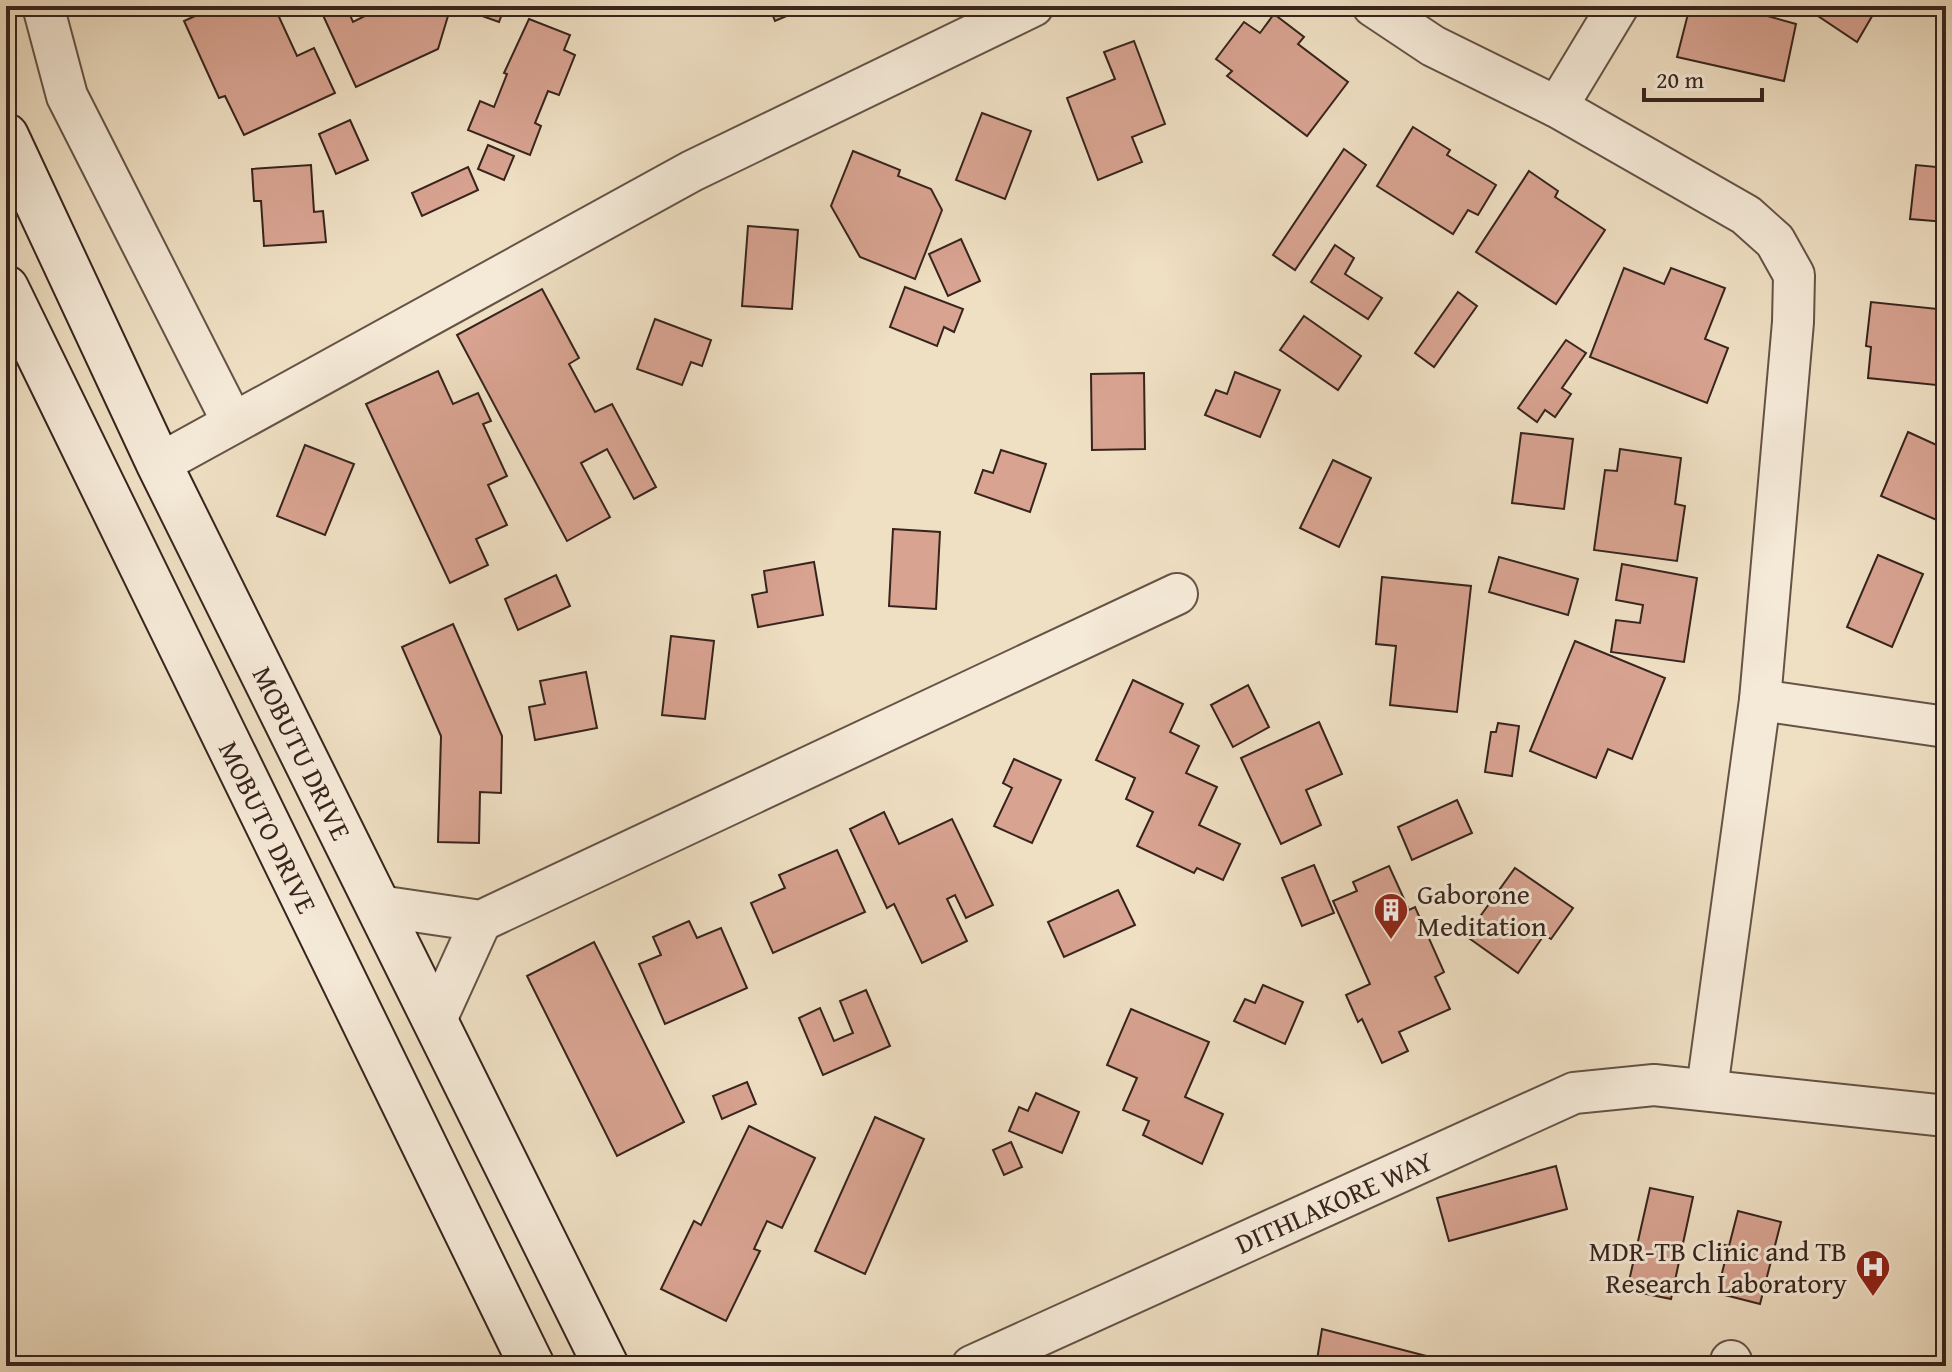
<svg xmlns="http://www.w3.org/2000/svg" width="1952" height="1372" font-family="'Gentium Book Plus',serif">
<rect width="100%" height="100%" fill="#efdfc3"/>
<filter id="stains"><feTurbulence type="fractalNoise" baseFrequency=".0025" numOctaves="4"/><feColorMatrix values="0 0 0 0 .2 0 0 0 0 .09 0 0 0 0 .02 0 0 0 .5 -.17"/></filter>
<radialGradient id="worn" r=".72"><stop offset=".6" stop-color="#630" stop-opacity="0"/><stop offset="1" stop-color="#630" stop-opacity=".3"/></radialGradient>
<g fill="#d8a391" stroke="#37241d" stroke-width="2">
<polygon points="217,6 274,6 297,56 314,48 335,93 244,135 225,96 219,98 184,21"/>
<polygon points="331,6 346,6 353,22 385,6 451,6 438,49 356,87 321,11"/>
<polygon points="454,6 505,6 499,22"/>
<polygon points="769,6 810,6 775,21"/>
<polygon points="1690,6 1731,6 1796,24 1784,81 1677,57"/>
<polygon points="1803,6 1878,6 1857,42"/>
<polygon points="1274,14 1304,37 1298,44 1348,82 1307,136 1227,76 1232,71 1216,59 1244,22 1260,33"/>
<polygon points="529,19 570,35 564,50 575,55 559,95 548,91 535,123 541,126 530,155 468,130 480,101 494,107 507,74 504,73"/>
<polygon points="1134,41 1165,124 1132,137 1142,162 1098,180 1067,98 1115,79 1104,52"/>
<polygon points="982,113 1031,131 1005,199 956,180"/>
<polygon points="350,120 368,160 336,174 319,134"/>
<polygon points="1413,127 1450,150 1447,155 1496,185 1478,215 1468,210 1453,234 1377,186"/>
<polygon points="488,145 514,156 504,180 478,169"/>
<polygon points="1344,149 1366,165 1295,270 1273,255"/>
<polygon points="853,151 900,170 898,176 931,189 942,210 915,279 860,257 831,206"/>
<polygon points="1937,156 1946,157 1946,222 1910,219 1916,165 1936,167"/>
<polygon points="311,165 314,212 323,211 326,242 264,246 261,201 254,201 252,169"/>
<polygon points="468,167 478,190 422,216 412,193"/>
<polygon points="1529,171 1558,191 1555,197 1605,230 1556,304 1476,252"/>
<polygon points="748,226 798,230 792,309 742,306"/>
<polygon points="961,239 980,281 948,296 929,254"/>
<polygon points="1335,245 1354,258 1345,274 1382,298 1368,319 1311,282"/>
<polygon points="1624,268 1664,284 1671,268 1725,288 1705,339 1728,348 1707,403 1590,357"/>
<polygon points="1941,273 1946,274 1946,386 1868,378 1871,347 1866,346 1871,302 1937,309"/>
<polygon points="905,287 963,309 954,332 944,327 937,346 890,327"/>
<polygon points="542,289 579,358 569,364 595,412 612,404 656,487 634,499 607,449 581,463 610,517 567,541 457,335"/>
<polygon points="1458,292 1477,306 1434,367 1415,353"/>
<polygon points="1304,316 1361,356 1338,390 1280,350"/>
<polygon points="655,319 711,340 702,366 691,362 682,385 637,369"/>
<polygon points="1566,340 1586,353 1562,388 1571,394 1555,417 1545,410 1537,422 1518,408"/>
<polygon points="438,371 453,404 478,393 491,421 483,424 507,476 488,485 507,525 476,539 488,565 450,583 366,404"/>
<polygon points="1235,372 1280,390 1260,437 1205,415 1216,390 1227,394"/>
<polygon points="1144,373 1145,449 1092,450 1091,374"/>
<polygon points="1908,432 1943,448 1946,442 1946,524 1881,496"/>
<polygon points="1521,433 1573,439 1564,509 1512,503"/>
<polygon points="305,445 354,464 325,535 277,516"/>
<polygon points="1620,449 1681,458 1675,504 1685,506 1677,561 1594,550 1605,470 1617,471"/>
<polygon points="1001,450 1046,464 1030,512 975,493 983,470 993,473"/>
<polygon points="1333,460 1371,478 1339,547 1300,528"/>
<polygon points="893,529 940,532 936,609 889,606"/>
<polygon points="1878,555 1923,574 1892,647 1847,627"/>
<polygon points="1499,557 1578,579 1568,615 1489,592"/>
<polygon points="814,562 823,615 758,627 752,595 767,592 764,571"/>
<polygon points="1622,564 1697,578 1684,662 1611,652 1616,620 1640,623 1643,605 1616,600"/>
<polygon points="556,575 570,606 518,630 505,599"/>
<polygon points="1382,577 1471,586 1457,712 1390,705 1396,646 1376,644"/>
<polygon points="453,624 502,736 501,793 480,792 479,843 438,842 441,736 402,647"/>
<polygon points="671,636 714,641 705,719 662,715"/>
<polygon points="1575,641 1665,678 1632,759 1608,749 1596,778 1530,751"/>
<polygon points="586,672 597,728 535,740 529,707 545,704 540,681"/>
<polygon points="1133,680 1183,704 1170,732 1199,746 1186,773 1217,787 1199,825 1240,844 1223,880 1197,868 1194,873 1137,846 1153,812 1126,799 1135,778 1096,760"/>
<polygon points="1248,685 1269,727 1233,747 1211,705"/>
<polygon points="1319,722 1342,774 1306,790 1321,825 1281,844 1241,758"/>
<polygon points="1498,723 1519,726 1512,776 1485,772 1491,732 1496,732"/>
<polygon points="1014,759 1061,780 1032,843 994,826 1012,788 1003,783"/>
<polygon points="1457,800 1472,833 1412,860 1398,827"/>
<polygon points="884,812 899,844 952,819 993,905 966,918 955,895 947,899 967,941 922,963 894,904 887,908 850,829"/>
<polygon points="837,850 865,912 773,953 751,903 785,888 779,875"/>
<polygon points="1314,865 1334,913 1302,926 1282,878"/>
<polygon points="1389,866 1409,910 1415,907 1444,972 1435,977 1450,1009 1399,1032 1408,1051 1382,1063 1362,1019 1358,1022 1346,995 1370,984 1333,901 1357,891 1353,882"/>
<polygon points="1515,868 1573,908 1551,939 1544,935 1518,973 1466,936"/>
<polygon points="1118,890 1135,925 1064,957 1048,922"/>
<polygon points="689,921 697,938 721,928 747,988 665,1024 639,964 661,955 653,937"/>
<polygon points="594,942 684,1122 617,1156 527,976"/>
<polygon points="1263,985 1303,1002 1285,1044 1234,1021 1245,999 1255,1003"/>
<polygon points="866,990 890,1046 823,1075 799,1018 820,1008 834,1041 853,1033 840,1001"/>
<polygon points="1131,1009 1209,1042 1185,1097 1223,1114 1202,1164 1143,1135 1149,1121 1123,1110 1137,1078 1107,1065"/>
<polygon points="747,1082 756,1104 722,1119 713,1096"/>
<polygon points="1036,1093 1079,1112 1062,1153 1009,1131 1019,1107 1028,1111"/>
<polygon points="875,1117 924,1139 865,1274 815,1251"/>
<polygon points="749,1126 815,1158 782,1228 767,1221 754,1249 760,1251 726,1321 661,1289 694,1221 701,1225"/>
<polygon points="1011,1142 1022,1167 1004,1175 993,1150"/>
<polygon points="1556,1166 1567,1209 1449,1241 1437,1198"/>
<polygon points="1650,1188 1693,1197 1671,1299 1627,1290"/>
<polygon points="1738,1211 1781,1222 1760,1304 1717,1293 1725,1261 1716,1259 1720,1244 1729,1246"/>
<polygon points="1322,1329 1465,1366 1316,1366"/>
</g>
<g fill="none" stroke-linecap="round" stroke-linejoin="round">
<g stroke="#655346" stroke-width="44">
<g id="minor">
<polyline points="43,6 67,96 233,423"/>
<polyline points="1373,6 1433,46 1557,107 1746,215 1775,241 1794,275 1793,322 1760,700 1707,1089"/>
<polyline points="1557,107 1618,6"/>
<polyline points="159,464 692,171 1033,6"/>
<polyline points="1760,700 1946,727"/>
<polyline points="379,906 481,921 1177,594"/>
<polyline points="435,1022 481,921"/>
<polyline points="1731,1361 1733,1366"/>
<polyline points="972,1366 1574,1093 1654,1085 1946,1116"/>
</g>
</g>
<g stroke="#37241d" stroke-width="48">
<g id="secondary">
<polyline points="6,136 159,464 606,1366"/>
<polyline points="6,288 532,1366"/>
</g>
</g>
<use href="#minor" stroke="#f5ead8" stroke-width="40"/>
<use href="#secondary" stroke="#f5ead8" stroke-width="44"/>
</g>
<defs>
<g id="building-pin" transform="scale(1.8)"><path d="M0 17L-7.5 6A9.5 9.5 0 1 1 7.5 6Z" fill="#8f2418" stroke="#f5ead8"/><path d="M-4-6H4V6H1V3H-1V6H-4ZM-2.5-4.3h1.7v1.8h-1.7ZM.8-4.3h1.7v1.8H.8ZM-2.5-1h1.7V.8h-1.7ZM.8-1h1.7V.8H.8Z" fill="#fff"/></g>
<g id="hospital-pin" transform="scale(1.8)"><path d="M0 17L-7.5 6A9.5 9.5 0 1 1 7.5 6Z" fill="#8f2418" stroke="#f5ead8"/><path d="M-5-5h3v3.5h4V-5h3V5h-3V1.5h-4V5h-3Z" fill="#fff"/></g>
</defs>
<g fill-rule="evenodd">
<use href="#building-pin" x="1391" y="910"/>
<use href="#hospital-pin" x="1873" y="1267"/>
</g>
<g text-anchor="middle" stroke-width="6" stroke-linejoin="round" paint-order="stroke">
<g font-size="28" fill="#37241d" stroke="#f5ead8">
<text transform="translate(302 753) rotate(64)" y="10">MOBUTU DRIVE</text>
<text transform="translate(268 827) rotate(64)" y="10">MOBUTO DRIVE</text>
<text transform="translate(1334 1202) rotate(-24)" y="10">DITHLAKORE WAY</text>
</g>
<g font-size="28" fill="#37241d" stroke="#f5ead8" text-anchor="start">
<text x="1417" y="904">Gaborone<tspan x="1417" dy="32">Meditation</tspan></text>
<text x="1847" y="1261" text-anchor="end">MDR-TB Clinic and TB<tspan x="1847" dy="32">Research Laboratory</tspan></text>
</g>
</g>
<rect width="1952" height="1372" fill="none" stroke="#efdfc3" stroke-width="32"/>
<rect x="8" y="8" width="1936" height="1356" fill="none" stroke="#37241d" stroke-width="4"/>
<rect x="16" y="16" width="1920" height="1340" fill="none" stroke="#37241d" stroke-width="2"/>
<path d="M1644 88v12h118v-12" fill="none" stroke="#37241d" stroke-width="4"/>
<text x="1656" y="88" font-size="24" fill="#37241d" stroke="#f5ead8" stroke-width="6" paint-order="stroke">20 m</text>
<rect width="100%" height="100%" filter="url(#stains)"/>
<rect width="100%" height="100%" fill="url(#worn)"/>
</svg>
